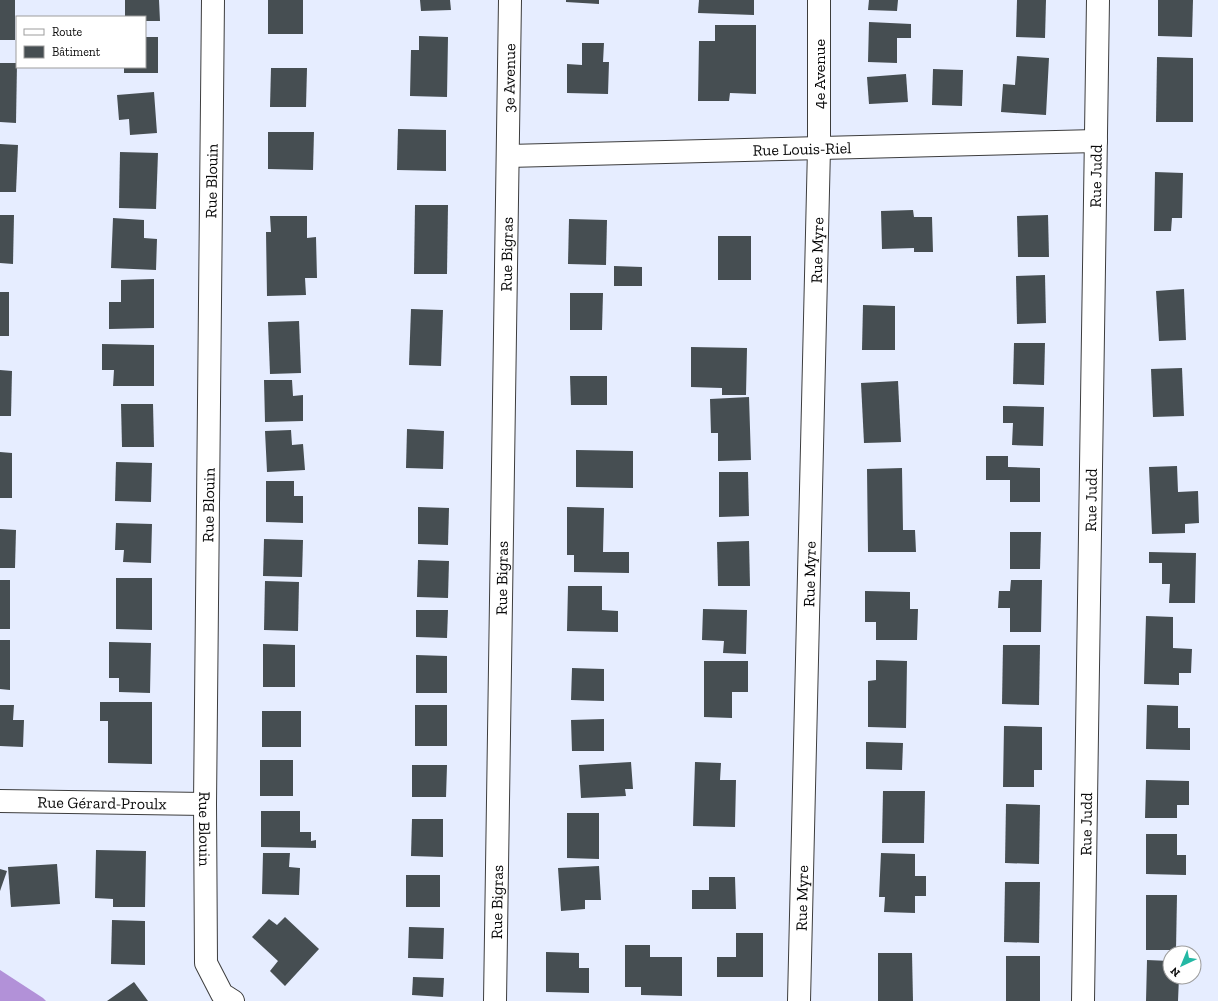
<svg xmlns="http://www.w3.org/2000/svg" width="1218" height="1001" font-family="'Zilla Slab',serif">
<rect width="100%" height="100%" fill="#e6edff"/>
<polygon fill="#b291d8" points="0,970 43,998 46,1001 0,1001"/>
<g fill="#464e52">
<rect x="0" y="0" width="15" height="40"/>
<polygon points="125,0 159,0 160,21 145,21 145,17 125,17"/>
<rect x="268" y="0" width="35" height="34"/>
<polygon points="420,0 450,0 451,10 421,11"/>
<polygon points="566,0 599,0 599,4 566,2"/>
<polygon points="699,0 754,0 754,15 698,13"/>
<polygon points="869,0 898,0 897,11 868,10"/>
<polygon points="1017,0 1046,0 1045,38 1016,37"/>
<polygon points="1158,0 1193,0 1192,37 1158,36"/>
<polygon points="869,22 911,24 911,38 897,38 897,63 868,62"/>
<polygon points="715,25 756,25 756,94 730,93 729,101 698,101 699,41 715,41"/>
<polygon points="419,36 448,37 447,97 410,96 411,50 419,50"/>
<polygon points="145,37 158,37 158,73 124,73 124,67 145,67"/>
<polygon points="582,43 604,43 603,62 609,62 608,94 567,93 567,64 582,65"/>
<polygon points="1017,56 1049,58 1046,115 1001,112 1003,84 1015,85"/>
<polygon points="1157,57 1193,58 1193,122 1156,122"/>
<polygon points="0,63 17,63 16,123 0,122"/>
<polygon points="271,68 307,68 306,107 270,107"/>
<polygon points="933,69 963,70 962,106 932,105"/>
<polygon points="906,74 908,102 869,104 867,77"/>
<polygon points="154,92 157,133 130,135 129,119 119,120 117,95"/>
<polygon points="398,129 446,130 446,171 397,170"/>
<polygon points="268,132 314,132 313,170 268,169"/>
<polygon points="0,144 18,145 16,192 0,192"/>
<polygon points="120,152 158,153 156,209 119,208"/>
<polygon points="1155,172 1183,173 1182,218 1172,218 1171,231 1154,231"/>
<polygon points="415,205 448,205 447,274 414,274"/>
<polygon points="913,210 914,217 932,217 933,252 914,252 914,248 882,249 881,211"/>
<polygon points="0,215 14,215 13,264 0,263"/>
<polygon points="1048,215 1049,257 1018,257 1017,216"/>
<polygon points="270,216 307,216 307,238 316,237 317,278 305,278 306,295 267,296 266,232 271,232"/>
<polygon points="113,218 144,220 144,238 157,239 156,270 111,268"/>
<polygon points="569,219 607,220 606,265 568,264"/>
<rect x="718" y="236" width="33" height="44"/>
<polygon points="614,266 642,267 642,286 614,286"/>
<polygon points="1045,275 1046,323 1017,324 1016,276"/>
<polygon points="154,279 154,328 109,329 109,302 121,302 121,280"/>
<polygon points="1184,289 1186,340 1159,341 1156,291"/>
<rect x="0" y="292" width="9" height="44"/>
<polygon points="570,293 603,293 602,330 570,330"/>
<polygon points="863,305 895,306 895,350 862,350"/>
<polygon points="411,309 443,310 441,366 409,365"/>
<polygon points="299,321 301,373 270,374 268,322"/>
<polygon points="1014,343 1045,343 1044,385 1013,384"/>
<polygon points="102,344 154,345 154,386 113,386 114,370 102,370"/>
<polygon points="691,347 747,348 746,395 722,395 722,388 691,387"/>
<polygon points="1182,368 1184,416 1153,417 1151,369"/>
<polygon points="0,370 12,371 11,416 0,416"/>
<polygon points="570,376 607,376 607,405 571,405"/>
<polygon points="264,380 292,380 293,396 303,395 303,421 265,422"/>
<polygon points="898,381 901,442 864,443 861,383"/>
<polygon points="749,397 751,460 718,461 718,433 711,433 710,399"/>
<polygon points="121,404 153,404 154,447 122,447"/>
<polygon points="1003,406 1044,407 1043,446 1012,445 1013,423 1003,423"/>
<polygon points="407,429 444,431 443,469 406,468"/>
<polygon points="291,430 292,445 303,444 305,470 267,472 265,431"/>
<polygon points="576,450 633,451 633,488 576,487"/>
<polygon points="0,452 12,453 12,498 0,498"/>
<polygon points="986,456 1008,456 1008,467 1040,468 1040,502 1010,502 1010,480 986,480"/>
<polygon points="116,462 152,463 151,502 115,501"/>
<polygon points="1177,466 1178,492 1198,491 1199,523 1185,524 1185,533 1152,534 1149,467"/>
<polygon points="902,468 903,530 915,530 916,552 868,552 867,469"/>
<polygon points="719,472 748,472 749,516 719,517"/>
<polygon points="266,481 294,481 294,496 303,496 303,523 266,522"/>
<polygon points="418,507 449,508 448,545 418,544"/>
<polygon points="567,507 604,508 603,552 629,552 629,573 574,572 574,555 567,555"/>
<polygon points="116,523 152,524 151,563 123,562 124,550 115,550"/>
<polygon points="0,529 16,530 15,568 0,568"/>
<polygon points="1010,532 1041,532 1040,569 1010,569"/>
<polygon points="264,539 303,540 302,577 263,576"/>
<polygon points="749,541 750,586 718,586 717,542"/>
<polygon points="1149,552 1196,553 1195,603 1169,603 1170,584 1162,584 1162,563 1149,563"/>
<polygon points="418,560 449,561 448,598 417,597"/>
<polygon points="116,578 152,578 152,630 116,629"/>
<rect x="0" y="580" width="10" height="49"/>
<polygon points="1011,580 1042,580 1041,632 1010,632 1010,608 998,608 999,591 1010,591"/>
<polygon points="265,581 299,582 298,631 264,630"/>
<polygon points="568,586 602,586 602,610 618,611 618,632 567,631"/>
<polygon points="865,591 910,592 910,609 918,609 917,640 876,640 876,622 865,622"/>
<polygon points="703,609 747,610 746,654 723,653 724,641 702,640"/>
<polygon points="416,610 448,610 447,638 416,637"/>
<polygon points="1146,616 1173,617 1173,648 1192,649 1191,673 1179,673 1179,685 1144,684"/>
<polygon points="0,640 10,640 10,690 0,689"/>
<polygon points="109,642 151,643 150,693 119,692 119,678 109,678"/>
<polygon points="263,644 295,645 295,687 263,687"/>
<polygon points="1003,645 1040,645 1039,705 1002,704"/>
<polygon points="416,655 447,656 447,693 416,693"/>
<polygon points="876,660 907,661 906,728 868,727 868,681 876,680"/>
<polygon points="704,661 748,661 748,692 732,692 732,718 704,717"/>
<polygon points="572,668 604,669 604,701 571,700"/>
<polygon points="100,702 152,702 152,764 108,763 108,721 100,721"/>
<polygon points="0,705 14,705 13,720 24,720 23,747 0,746"/>
<rect x="415" y="705" width="32" height="41"/>
<polygon points="1147,705 1178,706 1178,728 1190,728 1190,750 1146,749"/>
<rect x="262" y="711" width="39" height="36"/>
<polygon points="604,719 604,751 572,751 571,720"/>
<polygon points="1004,726 1042,727 1042,770 1034,770 1034,787 1003,787"/>
<polygon points="866,742 903,743 902,770 866,769"/>
<rect x="260" y="760" width="33" height="36"/>
<polygon points="631,762 633,789 625,789 626,796 581,798 579,765"/>
<polygon points="695,762 721,763 720,780 736,780 735,827 693,826"/>
<polygon points="412,765 447,765 446,797 412,797"/>
<polygon points="1146,780 1189,781 1189,805 1177,805 1177,818 1145,818"/>
<polygon points="883,791 925,791 924,843 882,843"/>
<polygon points="1006,804 1040,805 1039,864 1005,863"/>
<polygon points="261,811 300,811 300,832 311,832 311,841 316,840 316,848 261,847"/>
<polygon points="567,813 599,813 599,859 567,858"/>
<polygon points="412,819 443,819 443,857 411,856"/>
<polygon points="1146,834 1177,834 1177,855 1186,855 1186,875 1146,874"/>
<polygon points="96,850 146,851 145,907 113,907 113,899 95,898"/>
<polygon points="263,853 290,853 289,867 300,868 299,895 262,894"/>
<polygon points="881,853 915,854 915,876 926,876 926,896 915,896 915,913 884,912 885,897 879,897"/>
<polygon points="57,864 60,904 11,907 8,867"/>
<polygon points="599,866 601,900 585,900 585,909 561,911 558,868"/>
<polygon points="0,869 7,871 0,891"/>
<rect x="406" y="875" width="34" height="32"/>
<polygon points="709,877 735,877 736,909 692,909 692,890 709,890"/>
<polygon points="1005,882 1040,882 1039,943 1004,942"/>
<polygon points="1146,895 1177,895 1176,950 1146,950"/>
<polygon points="285,917 319,949 285,986 270,971 278,961 252,937 269,919 277,925"/>
<polygon points="112,920 145,921 145,965 111,964"/>
<polygon points="409,927 444,928 443,959 408,958"/>
<polygon points="736,933 763,933 763,977 717,977 717,957 736,957"/>
<polygon points="625,945 650,945 650,957 682,957 682,996 641,995 641,987 625,987"/>
<polygon points="546,952 579,953 579,968 589,968 589,993 546,992"/>
<polygon points="878,953 912,953 913,1001 878,1001"/>
<rect x="1006" y="956" width="34" height="45"/>
<polygon points="1147,960 1170,961 1170,977 1179,977 1178,1001 1146,1001"/>
<polygon points="413,977 444,978 443,997 412,995"/>
<polygon points="134,982 148,1001 107,1001"/>
</g>
<g fill="none" stroke-linecap="round" stroke-linejoin="round">
<g stroke="#3d3d3d" stroke-width="24">
<g id="minor">
<path id="s1" d="M213 0 205 804 206 963 222 994 233 1001"/>
<path id="s2" d="M508 156 1096 141"/>
<path id="s3" d="M0 801 205 804"/>
<path id="s4" d="M495 1001 510 0"/>
<path id="s5" d="M799 1001 819 148V0"/>
<path id="s6" d="M1083 1001 1098 0"/>
</g>
</g>
<use href="#minor" stroke="#fff" stroke-width="22"/>
</g>
<g text-anchor="middle" stroke-width="4" stroke-linejoin="round" paint-order="stroke">
<g font-size="16" fill="#0a0a0a" stroke="#fff">
<text transform="translate(819 74) rotate(-90)" y="6">4e Avenue</text>
<text dy="6" stroke="none"><textPath href="#s4" startOffset="923">3e Avenue</textPath></text>
<text dy="6" stroke="none"><textPath href="#s2" startOffset="294">Rue Louis-Riel</textPath></text>
<text dy="6" stroke="none"><textPath href="#s6" startOffset="825">Rue Judd</textPath></text>
<text transform="translate(211 181) rotate(-89)" y="6">Rue Blouin</text>
<text dy="6" stroke="none"><textPath href="#s5" startOffset="751">Rue Myre</textPath></text>
<text dy="6" stroke="none"><textPath href="#s4" startOffset="747">Rue Bigras</textPath></text>
<text dy="6" stroke="none"><textPath href="#s6" startOffset="501">Rue Judd</textPath></text>
<text transform="translate(208 505) rotate(-89)" y="6">Rue Blouin</text>
<text dy="6" stroke="none"><textPath href="#s5" startOffset="427">Rue Myre</textPath></text>
<text dy="6" stroke="none"><textPath href="#s4" startOffset="423">Rue Bigras</textPath></text>
<text dy="6" stroke="none"><textPath href="#s3" startOffset="102">Rue Gérard-Proulx</textPath></text>
<text dy="6" stroke="none"><textPath href="#s6" startOffset="177">Rue Judd</textPath></text>
<text dy="6" stroke="none"><textPath href="#s1" startOffset="829">Rue Blouin</textPath></text>
<text dy="6" stroke="none"><textPath href="#s5" startOffset="103">Rue Myre</textPath></text>
<text dy="6" stroke="none"><textPath href="#s4" startOffset="99">Rue Bigras</textPath></text>
</g>
</g>
<rect x="16" y="16" width="130" height="52" fill="#ffffff" stroke="#9d9d9d"/>
<rect x="24" y="29" width="20" height="6" fill="#ffffff" stroke="#9d9d9d"/>
<text x="52" y="36" font-size="12" fill="#0a0a0a">Route</text>
<rect x="24" y="46" width="20" height="12" fill="#464e52" stroke="#9d9d9d"/>
<text x="52" y="56" font-size="12" fill="#0a0a0a">Bâtiment</text>
<g transform="translate(1182 965) rotate(224)"><circle r="19" fill="#ffffff" stroke="#9d9d9d"/>
<path d="M0-3L7 15L0 10L-7 15Z" fill="#23b8a4"/>
<text y="-6" font-size="11" font-weight="bold" text-anchor="middle" fill="#0a0a0a">N</text>
</g>
</svg>
